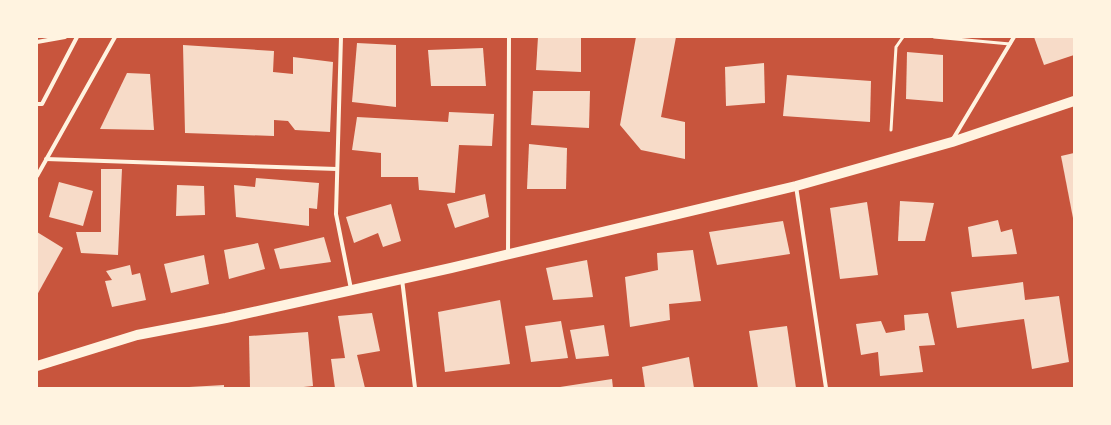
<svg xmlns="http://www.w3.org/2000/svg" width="1111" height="425" font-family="Signika,sans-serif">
<rect width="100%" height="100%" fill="#c8553d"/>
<g fill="#f7dbc8">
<polygon points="538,37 581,37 581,72 536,70"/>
<polygon points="636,37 676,37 661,117 685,122 685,159 641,150 620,125"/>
<polygon points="1034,37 1074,37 1074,55 1044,65"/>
<polygon points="357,43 396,45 396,107 352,102"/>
<polygon points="183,45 274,51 273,72 293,74 293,57 333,62 330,132 295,130 288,121 274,120 274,136 185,133"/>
<polygon points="483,48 486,86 431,86 428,50"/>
<polygon points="907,52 943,55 943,102 906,99"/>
<polygon points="764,63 765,103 726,106 725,67"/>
<polygon points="127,73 150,74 154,130 100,129"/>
<polygon points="787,75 871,81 870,122 783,116"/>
<polygon points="533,91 590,91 589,128 531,125"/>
<polygon points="449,112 494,114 492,146 459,145 455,193 419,190 418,177 381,177 381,153 352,150 357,117 448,122"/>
<polygon points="529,144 567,148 566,189 527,189"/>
<polygon points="1074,153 1074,218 1073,218 1061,156"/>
<polygon points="101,169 122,169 118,255 81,253 76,232 101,232"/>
<polygon points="256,178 319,183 317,209 309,208 309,226 236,217 234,185 255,187"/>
<polygon points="59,182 93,191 83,226 49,217"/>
<polygon points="177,185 204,186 205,215 176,216"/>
<polygon points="485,194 489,217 455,228 447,204"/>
<polygon points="900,201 934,203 925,241 898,241"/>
<polygon points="867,202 878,275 840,279 830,208"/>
<polygon points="391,204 401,241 383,247 378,233 354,243 346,217"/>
<polygon points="998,220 1001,232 1012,229 1017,254 972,257 968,227"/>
<polygon points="783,221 790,254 717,265 709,232"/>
<polygon points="37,232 63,248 37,295"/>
<polygon points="324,237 331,262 280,269 274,249"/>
<polygon points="258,243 265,269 229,279 224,250"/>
<polygon points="693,250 701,301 669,304 670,320 630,327 625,277 658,270 657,253"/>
<polygon points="204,255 209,284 171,293 164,264"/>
<polygon points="587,260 593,297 553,300 546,268"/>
<polygon points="130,265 132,275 140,273 146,300 112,307 105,281 112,280 106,271"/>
<polygon points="1023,282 1025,300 1059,296 1069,362 1032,369 1024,319 957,328 951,292"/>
<polygon points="500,300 510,364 445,372 438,312"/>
<polygon points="372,313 380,351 357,355 365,388 335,388 331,359 345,358 338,316"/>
<polygon points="928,313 935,345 919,346 923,372 880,376 878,352 861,355 856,324 881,321 886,333 905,330 904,315"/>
<polygon points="561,321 568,358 531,362 525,326"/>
<polygon points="604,325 609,356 576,359 570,330"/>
<polygon points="787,326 796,388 758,388 749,331"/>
<polygon points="308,332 313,386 294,388 250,388 249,336"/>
<polygon points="689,357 694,388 645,388 642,367"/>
<polygon points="612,379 613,388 560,388 560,387"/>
<polygon points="224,385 224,388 189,388 189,387"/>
</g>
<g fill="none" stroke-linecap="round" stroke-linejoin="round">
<g stroke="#fff3e0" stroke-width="3">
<polyline points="934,37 1010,44"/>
<polyline points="891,130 896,47 903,37"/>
</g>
<g stroke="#fff3e0" stroke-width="4">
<polyline points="341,37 336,214 351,289"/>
<polyline points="37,42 65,37"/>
<polyline points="37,104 42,104 77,37"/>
<polyline points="953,139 1014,37"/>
<polyline points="46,159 337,169"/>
<polyline points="37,176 115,37"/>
<polyline points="796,186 826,388"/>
<polyline points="508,254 509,37"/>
<polyline points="402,279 415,388"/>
</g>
<polyline stroke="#fff3e0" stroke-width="10" points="37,366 137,335 226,318 451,268 796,186 952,142 1074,101"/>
</g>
<rect width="1111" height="425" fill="none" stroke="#fff3e0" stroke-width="76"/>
</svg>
